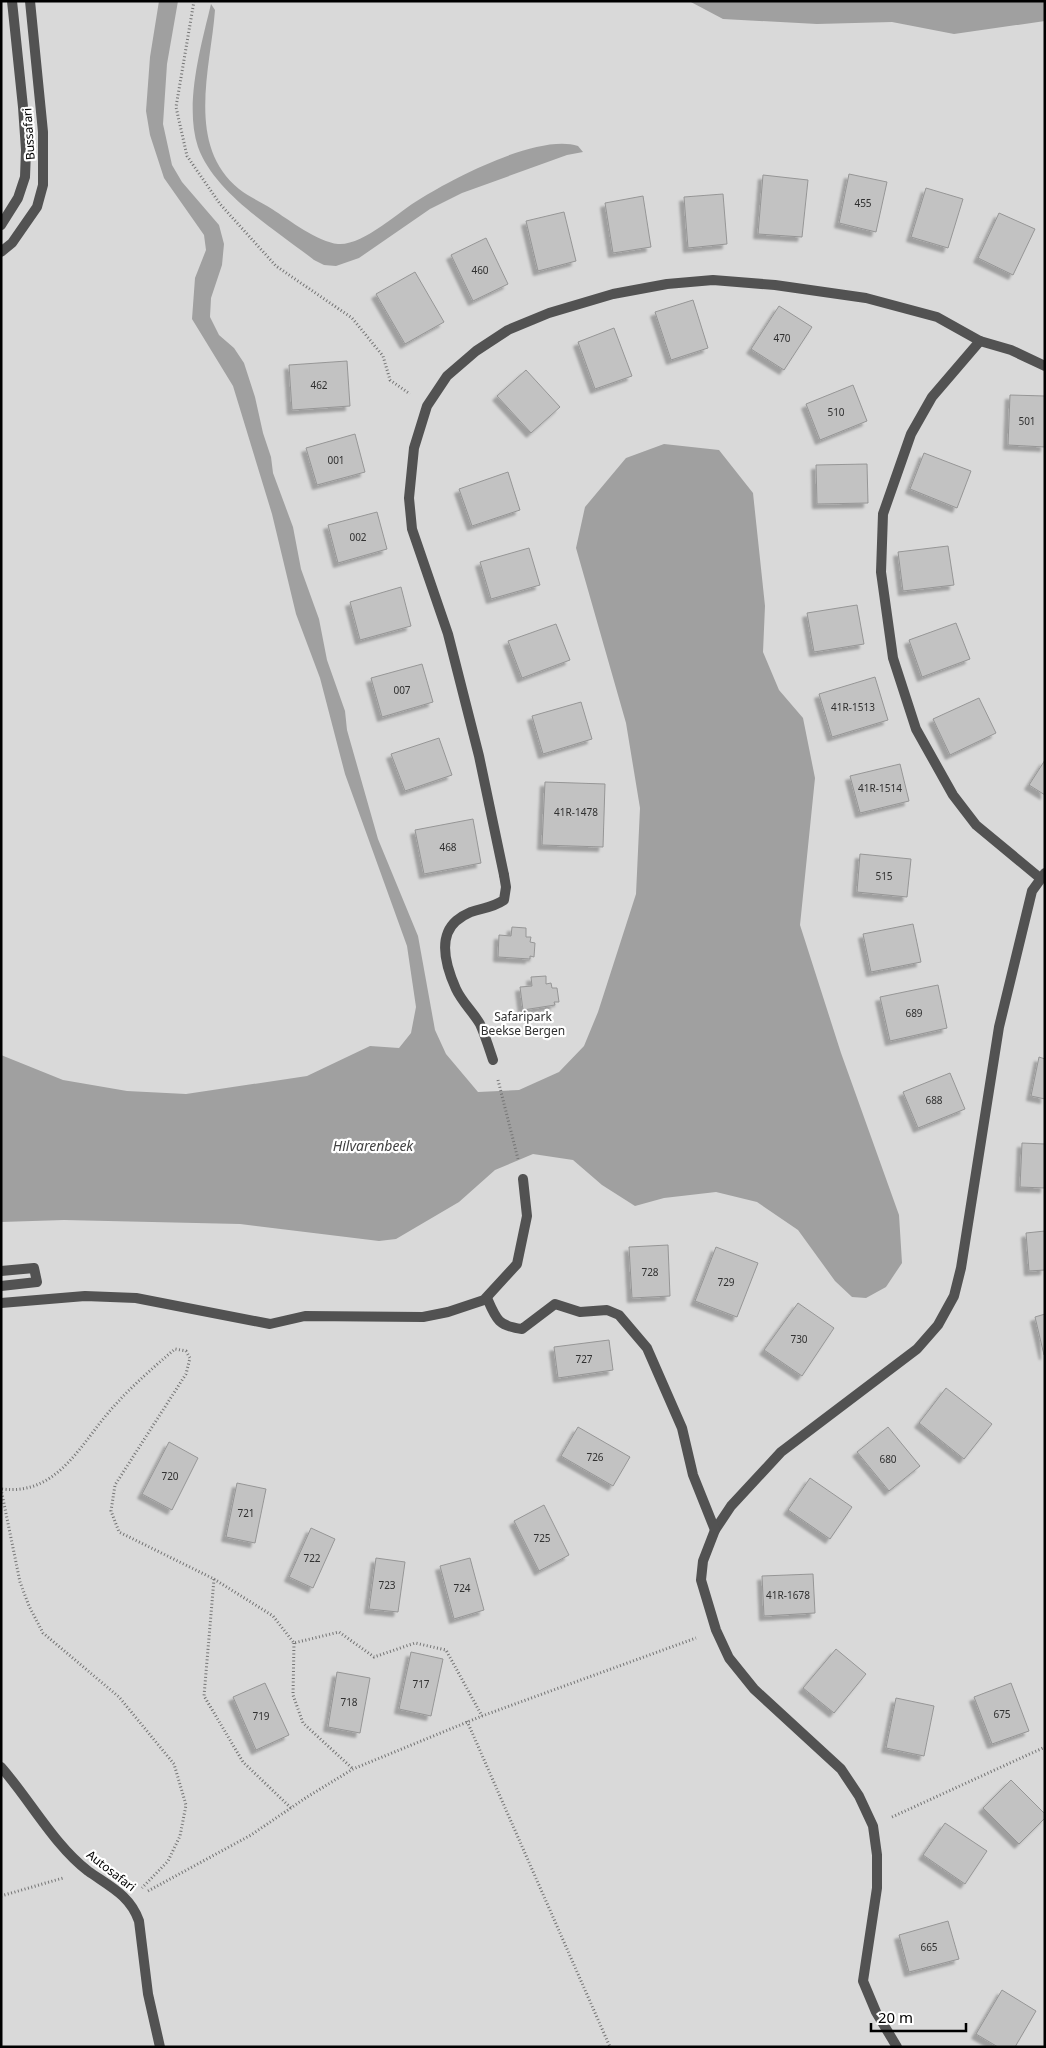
<svg xmlns="http://www.w3.org/2000/svg" width="1046" height="2048" font-family="'Noto Sans',sans-serif">
<defs>
<filter id="shadow"><feDropShadow dx="-4.5" dy="4.5" stdDeviation="1" flood-color="#0004"/></filter>
</defs>
<rect width="100%" height="100%" fill="#fff"/>
<rect fill="#d9d9d9" x="1" y="1" width="1044" height="2046"/>
<g fill="#a0a0a0">
<polygon points="159,1 178,1 167,64 163,124 172,165 182,182 219,225 224,244 222,265 211,298 210,317 219,335 234,348 244,363 255,397 263,433 271,457 273,473 293,527 301,569 319,619 327,660 345,711 347,730 378,839 418,936 435,1030 446,1054 478,1092 519,1090 559,1072 584,1046 598,1012 636,894 640,808 626,723 576,548 585,507 626,458 664,444 719,450 753,493 765,606 763,652 779,690 803,718 815,778 800,925 841,1053 899,1215 902,1263 886,1287 866,1298 852,1297 835,1281 798,1230 757,1202 716,1192 664,1198 635,1206 602,1185 573,1160 533,1154 495,1170 459,1202 396,1239 379,1241 240,1224 64,1220 1,1222 1,1055 63,1080 127,1091 186,1094 307,1076 370,1046 399,1048 411,1033 416,1007 407,946 345,774 320,678 296,614 272,514 233,386 192,319 195,278 206,250 204,235 164,178 150,135 146,111 150,57"/>
<polygon points="689,1 1045,1 1045,21 954,34 892,22 817,24 723,19"/>
<path d="M211 4 215 10C211 67 185 145 239 189 249 197 261 202 272 209 289 220 318 242 338 244 363 246 399 211 420 199 453 178 540 133 578 146L583 152 567 155 462 193 430 209 359 258 336 266 324 265 314 260C276 230 215 194 198 147 184 105 201 46 211 4Z"/>
</g>
<g fill="#c2c2c2" stroke="#969696" filter="url(#shadow)">
<polygon points="849,174 887,182 876,232 839,223"/>
<polygon points="763,175 808,180 802,237 758,234"/>
<polygon points="926,188 963,199 948,248 911,237"/>
<polygon points="723,194 727,244 688,248 684,197"/>
<polygon points="643,196 651,247 613,253 605,203"/>
<polygon points="564,212 576,261 538,271 526,221"/>
<polygon points="999,213 1035,229 1013,275 978,258"/>
<polygon points="486,238 508,284 473,301 451,255"/>
<polygon points="415,272 444,322 405,344 376,294"/>
<polygon points="693,300 708,348 671,360 655,312"/>
<polygon points="779,306 812,327 784,370 751,349"/>
<polygon points="614,328 632,376 595,389 578,342"/>
<polygon points="347,361 350,406 292,410 289,365"/>
<polygon points="526,370 560,407 531,433 497,396"/>
<polygon points="853,385 867,421 820,440 806,404"/>
<polygon points="1010,395 1045,396 1045,447 1008,445"/>
<polygon points="355,434 365,472 317,485 306,448"/>
<polygon points="924,453 971,471 957,508 910,489"/>
<polygon points="867,464 868,503 817,504 816,465"/>
<polygon points="508,472 520,510 472,526 459,489"/>
<polygon points="377,512 387,549 338,563 328,525"/>
<polygon points="948,546 954,585 903,591 898,552"/>
<polygon points="529,548 540,585 491,599 480,562"/>
<polygon points="401,587 411,626 360,640 350,602"/>
<polygon points="857,605 864,644 814,652 807,613"/>
<polygon points="956,623 970,659 922,677 909,640"/>
<polygon points="556,624 570,660 522,678 508,641"/>
<polygon points="422,664 433,702 382,717 371,678"/>
<polygon points="875,677 888,720 832,737 819,694"/>
<polygon points="979,698 996,733 950,755 933,719"/>
<polygon points="581,702 592,739 543,754 532,716"/>
<polygon points="439,738 452,775 405,791 391,754"/>
<polygon points="1045,760 1045,795 1029,785"/>
<polygon points="900,764 909,801 860,813 850,776"/>
<polygon points="545,782 605,784 603,847 542,845"/>
<polygon points="473,819 481,863 424,874 415,830"/>
<polygon points="860,854 911,859 907,897 857,892"/>
<polygon points="913,924 921,962 871,972 863,934"/>
<polygon points="512,927 526,928 526,937 531,937 530,942 535,943 534,957 530,956 530,959 498,957 499,935 511,936"/>
<polygon points="546,976 546,984 551,983 552,988 557,988 559,1002 554,1002 555,1005 523,1010 520,987 532,986 531,977"/>
<polygon points="938,985 947,1028 890,1041 880,997"/>
<polygon points="1039,1057 1045,1059 1045,1099 1031,1096"/>
<polygon points="950,1073 965,1109 918,1128 903,1092"/>
<polygon points="1022,1143 1045,1144 1045,1188 1020,1187"/>
<polygon points="1045,1231 1045,1270 1029,1271 1026,1233"/>
<polygon points="668,1245 670,1296 632,1298 629,1247"/>
<polygon points="716,1247 758,1263 737,1317 695,1301"/>
<polygon points="798,1303 834,1328 802,1376 764,1350"/>
<polygon points="1045,1314 1045,1355 1044,1355 1035,1317"/>
<polygon points="609,1340 613,1370 558,1378 554,1347"/>
<polygon points="946,1388 992,1424 964,1459 919,1423"/>
<polygon points="578,1427 630,1457 613,1486 561,1456"/>
<polygon points="888,1427 920,1466 889,1491 857,1452"/>
<polygon points="169,1442 198,1458 172,1510 142,1494"/>
<polygon points="810,1478 852,1507 830,1539 788,1510"/>
<polygon points="237,1483 266,1489 255,1543 226,1537"/>
<polygon points="544,1505 569,1555 539,1571 514,1521"/>
<polygon points="311,1528 335,1539 313,1588 289,1577"/>
<polygon points="376,1558 405,1562 398,1612 369,1609"/>
<polygon points="470,1558 484,1610 454,1619 440,1566"/>
<polygon points="813,1574 815,1613 764,1616 762,1576"/>
<polygon points="836,1649 866,1674 834,1713 803,1688"/>
<polygon points="411,1652 443,1659 431,1716 399,1709"/>
<polygon points="337,1672 370,1678 360,1733 328,1727"/>
<polygon points="265,1683 289,1735 256,1750 233,1697"/>
<polygon points="1011,1683 1029,1731 992,1744 974,1697"/>
<polygon points="896,1698 934,1706 924,1756 886,1748"/>
<polygon points="1011,1780 1045,1814 1045,1818 1019,1844 983,1808"/>
<polygon points="945,1823 987,1851 965,1884 923,1855"/>
<polygon points="948,1921 959,1959 909,1972 899,1935"/>
<polygon points="1002,1990 1036,2011 1015,2047 998,2047 976,2034"/>
</g>
<g fill="none" stroke-linecap="round" stroke-linejoin="round">
<g stroke="#747474" stroke-width="3" stroke-dasharray="1 2.5" stroke-linecap="butt">
<polyline points="194,1 176,107 187,156 220,204 276,266 352,318 383,356 390,380 410,394"/>
<polyline points="498,1080 518,1159"/>
<polyline points="1,1489 20,1582 29,1606 43,1633 119,1697 174,1764 186,1805 180,1836 168,1861 142,1888"/>
<path d="M2 1489C60 1496 82 1440 116 1404 134 1384 155 1366 175 1349L186 1351 190 1358 186 1374 115 1485 111 1511 119 1532 214 1579 204 1696 243 1762 291 1808"/>
<polyline points="214,1579 273,1616 294,1643 339,1632 374,1657 415,1643 446,1650 482,1716"/>
<polyline points="294,1643 293,1695 303,1723 353,1769"/>
<polyline points="467,1721 610,2047"/>
<polyline points="892,1817 1045,1747"/>
<polyline points="148,1891 251,1835 307,1797 353,1769 482,1716 696,1638"/>
<polyline points="1,1896 63,1878"/>
</g>
<g stroke="#525252" stroke-width="10">
<polyline points="1,225 18,198 25,177 26,150 23,107 12,1"/>
<polyline points="1,252 12,243 37,207 43,185 43,132 30,1"/>
<polyline points="980,341 932,397 911,434 883,514 881,572 893,658 916,729 953,795 976,825 1040,878"/>
<polyline points="504,875 479,756 448,634 412,529 409,498 414,448 427,406 447,376 476,351 508,330 549,313 613,294 667,284 713,280 775,285 866,298 937,317 980,341 1011,350 1045,366"/>
<path d="M1 1767C30 1800 54 1845 88 1871 109 1886 130 1895 139 1921L148 1994 160 2047"/>
<polyline points="897,2047 876,2012 863,1981 877,1888 877,1855 873,1826 859,1796 841,1769 754,1689 729,1658 716,1630 701,1580 703,1561 715,1530 731,1506 781,1452 917,1349 938,1325 954,1296 961,1268 999,1027 1032,891 1045,873"/>
</g>
<g stroke="#525252" stroke-width="10">
<path d="M493 1060C489 1048 485 1035 480 1024 473 1012 462 1002 456 989 447 969 437 938 456 921 476 905 486 912 504 900L506 887 504 875"/>
<polyline points="1,1271 34,1268 37,1282 1,1286"/>
<path d="M487 1298C496 1319 498 1326 522 1329L555 1304 580 1312 607 1310 619 1315 647 1348 682 1428 693 1475 715 1530"/>
<polyline points="1,1303 85,1296 136,1298 270,1324 305,1316 423,1317 448,1312 484,1300 517,1264 527,1216 523,1179"/>
</g>
</g>
<g text-anchor="middle" stroke-width="4.5" stroke-linejoin="round" paint-order="stroke">
<g font-size="10" fill="#303030">
<text x="863" y="207">455</text>
<text x="480" y="274">460</text>
<text x="782" y="342">470</text>
<text x="319" y="389">462</text>
<text x="836" y="416">510</text>
<text x="1027" y="425">501</text>
<text x="336" y="464">001</text>
<text x="358" y="541">002</text>
<text x="402" y="694">007</text>
<text x="853" y="711">41R-1513</text>
<text x="880" y="792">41R-1514</text>
<text x="576" y="816">41R-1478</text>
<text x="448" y="851">468</text>
<text x="884" y="880">515</text>
<text x="914" y="1017">689</text>
<text x="934" y="1104">688</text>
<text x="650" y="1276">728</text>
<text x="726" y="1286">729</text>
<text x="799" y="1343">730</text>
<text x="584" y="1363">727</text>
<text x="595" y="1461">726</text>
<text x="888" y="1463">680</text>
<text x="170" y="1480">720</text>
<text x="246" y="1517">721</text>
<text x="542" y="1542">725</text>
<text x="312" y="1562">722</text>
<text x="387" y="1589">723</text>
<text x="462" y="1592">724</text>
<text x="788" y="1599">41R-1678</text>
<text x="421" y="1688">717</text>
<text x="349" y="1706">718</text>
<text x="1002" y="1718">675</text>
<text x="261" y="1720">719</text>
<text x="929" y="1951">665</text>
</g>
<g font-size="12" fill="#000" stroke="#fff">
<text transform="translate(29 134) rotate(-94)" y="4">Bussafari</text>
<text transform="translate(111 1871) rotate(38)" y="4">Autosafari</text>
</g>
<g font-size="12" fill="#303030" stroke="#fff">
<text x="523" y="1021">Safaripark<tspan x="523" dy="14">Beekse Bergen</tspan></text>
</g>
<g font-size="14" font-style="italic" fill="#414141" stroke="#fff">
<text x="373" y="1151">Hilvarenbeek</text>
</g>
</g>
<rect width="1046" height="2048" fill="none" stroke="#000000" stroke-width="5"/>
<path d="M871 2023v8h95v-8" fill="none" stroke="#000000" stroke-width="2.5"/>
<text x="878" y="2023" font-size="15" fill="#000000" stroke="#ffffff" stroke-width="4" paint-order="stroke">20 m</text>
</svg>
